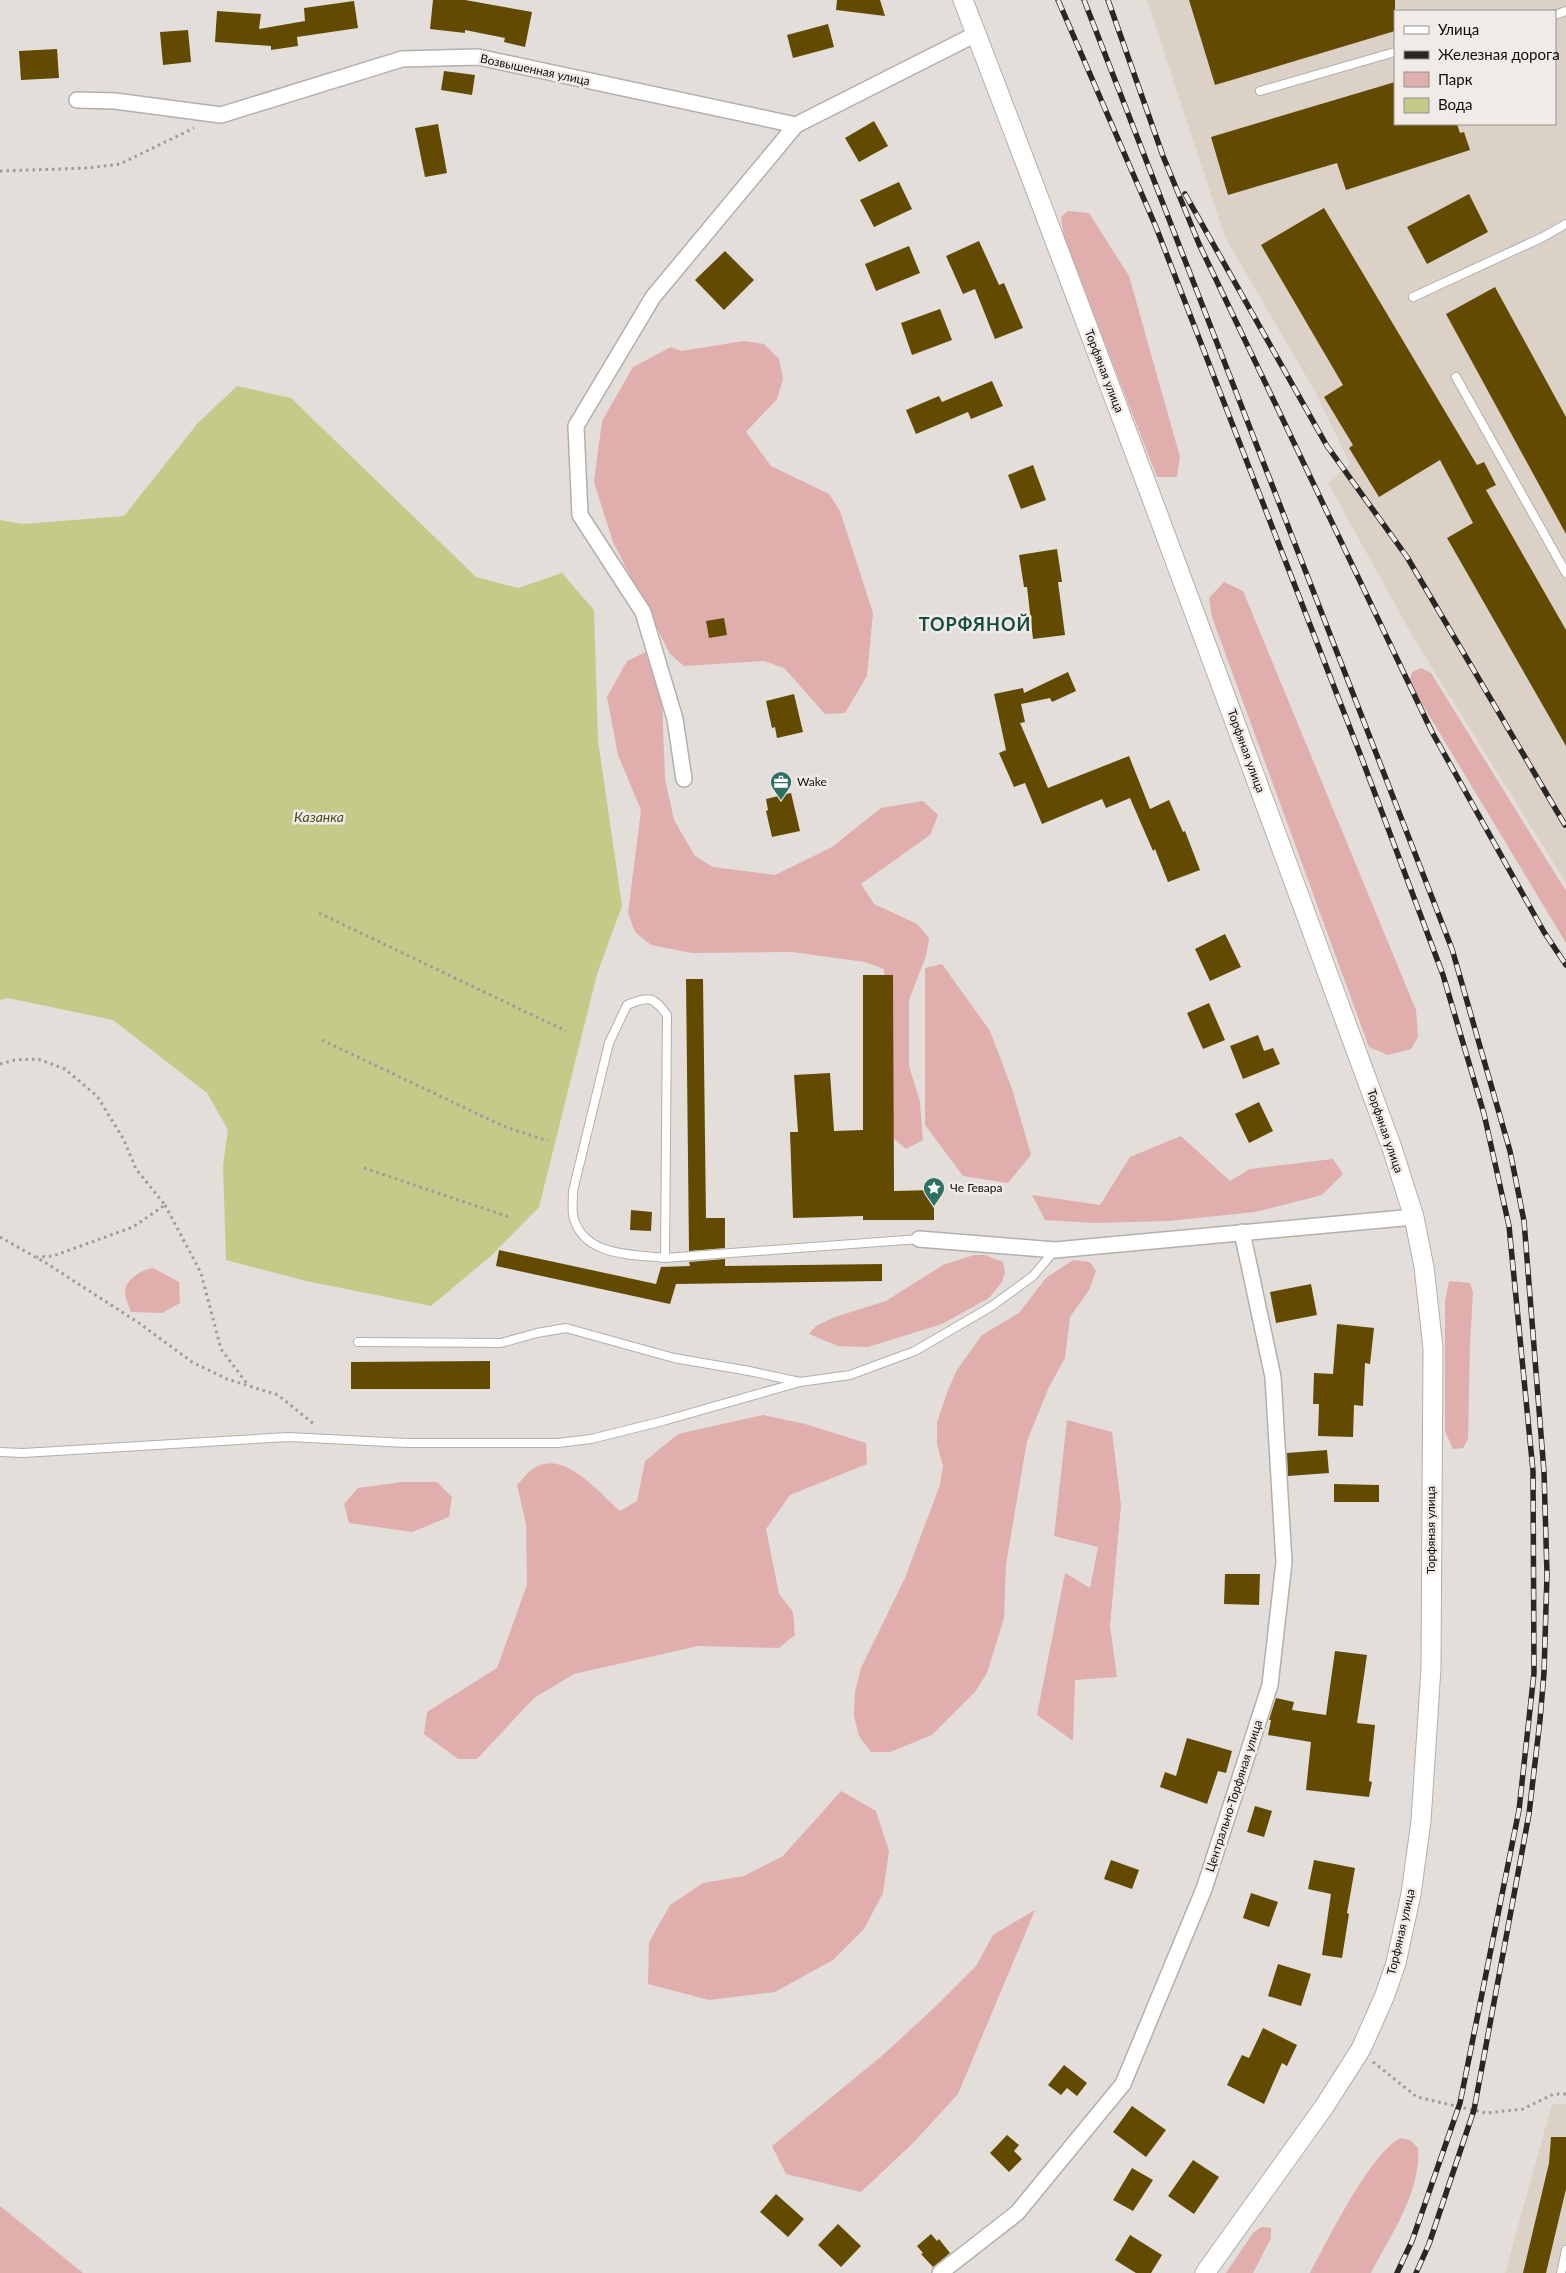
<svg xmlns="http://www.w3.org/2000/svg" width="1566" height="2273" font-family="Lato,sans-serif">
<rect width="100%" height="100%" fill="#e3deda"/>
<g fill="#dbd1c7" fill-rule="evenodd">
<path d="M1147 0H1566V883L1413 637 1328 483 1350 464 1317 395 1225 237ZM1395 11H1555V124H1395Z"/>
<polygon points="1552,2104 1566,2104 1566,2273 1505,2273"/>
</g>
<g fill="#e0aeac">
<polygon points="1068,211 1089,213 1129,276 1180,457 1177,477 1157,477 1064,238 1061,217"/>
<polygon points="744,341 764,344 779,359 783,379 777,399 746,432 771,466 829,494 840,511 873,613 867,676 845,713 825,714 784,668 764,661 684,666 670,654 613,542 594,482 602,421 633,367 671,347 681,351"/>
<polygon points="1224,582 1243,591 1416,1010 1418,1037 1411,1049 1388,1055 1369,1047 1212,617 1209,598"/>
<polygon points="646,652 662,697 665,779 674,820 695,856 713,867 775,875 832,847 881,808 923,801 938,815 930,835 861,884 874,904 917,924 929,938 926,956 909,1000 909,1066 920,1102 923,1140 906,1149 892,1137 884,969 865,962 792,952 692,953 651,945 635,932 628,913 641,810 618,755 607,697 627,661"/>
<polygon points="1421,668 1431,673 1566,891 1566,943 1409,682 1412,672"/>
<polygon points="942,964 990,1031 1012,1089 1031,1155 1008,1183 963,1176 925,1125 925,968"/>
<polygon points="1181,1136 1230,1181 1250,1169 1333,1159 1343,1174 1322,1195 1255,1212 1168,1221 1095,1223 1045,1220 1032,1195 1100,1205 1130,1157"/>
<polygon points="974,1255 985,1255 1003,1262 1005,1272 1002,1282 989,1298 942,1324 868,1347 838,1346 809,1334 816,1326 835,1317 886,1301 943,1265"/>
<polygon points="1073,1260 1090,1262 1096,1271 1089,1290 1070,1317 1065,1358 1049,1387 1027,1441 1006,1564 1004,1618 987,1673 975,1692 932,1735 890,1752 871,1752 859,1736 854,1716 855,1692 861,1668 905,1578 940,1485 943,1466 937,1444 937,1422 948,1390 957,1370 982,1335 1019,1313 1046,1278"/>
<path d="M153 1268 179 1282 180 1303 162 1313 131 1312C129 1306 125 1298 125 1292 125 1279 142 1270 153 1268Z"/>
<polygon points="1449,1281 1470,1283 1473,1292 1470,1343 1468,1439 1463,1448 1453,1449 1445,1431 1445,1301"/>
<path d="M763 1415 805 1424 866 1443 867 1464 790 1495 766 1529 779 1594 793 1612 795 1635 779 1648 698 1646 574 1674 534 1698 477 1759H458L424 1734 427 1712 497 1668 527 1585 526 1524 517 1485C522 1480 526 1474 531 1470 562 1446 598 1492 620 1511L637 1501 645 1461 678 1434Z"/>
<polygon points="1067,1420 1112,1432 1121,1505 1110,1626 1117,1677 1075,1680 1073,1741 1037,1715 1065,1573 1090,1588 1098,1547 1054,1536"/>
<polygon points="402,1482 437,1482 452,1497 449,1517 412,1532 349,1523 344,1504 358,1488"/>
<polygon points="841,1791 876,1811 889,1851 883,1893 864,1929 833,1960 775,1992 709,2000 648,1984 649,1942 670,1905 703,1883 744,1876 783,1856"/>
<polygon points="1035,1910 958,2094 913,2143 861,2192 786,2174 772,2146 883,2055 935,2007 976,1966 993,1935"/>
<path d="M1400 2138 1410 2140 1418 2148C1421 2193 1391 2234 1371 2273H1310C1329 2238 1368 2157 1400 2138Z"/>
<polygon points="0,2206 83,2273 0,2273"/>
<polygon points="1261,2227 1271,2228 1271,2238 1253,2273 1226,2273 1253,2233"/>
</g>
<polygon fill="#c6ca88" points="237,386 291,398 476,577 518,588 562,573 594,610 598,740 622,906 597,974 539,1207 491,1256 431,1306 306,1281 226,1260 223,1165 228,1130 207,1093 113,1020 8,998 0,1000 0,520 23,524 124,516 197,424"/>
<g fill="#624b01">
<polygon points="433,0 465,0 532,12 525,47 504,42 505,38 465,30 465,33 430,29"/>
<polygon points="837,0 880,0 885,16 836,10"/>
<polygon points="1189,0 1395,0 1395,31 1215,85"/>
<polygon points="354,1 358,28 297,37 298,46 271,50 271,46 215,42 217,11 261,14 259,29 305,21 304,8"/>
<polygon points="828,24 834,47 793,58 787,35"/>
<polygon points="188,30 191,62 163,65 160,32"/>
<polygon points="57,49 59,78 21,80 19,51"/>
<polygon points="444,71 475,75 472,95 441,90"/>
<polygon points="1395,82 1395,124 1457,124 1460,133 1464,132 1470,150 1346,190 1337,163 1228,195 1211,137"/>
<polygon points="874,121 888,146 859,162 845,138"/>
<polygon points="438,124 447,173 425,177 415,128"/>
<polygon points="899,182 912,209 874,227 860,200"/>
<polygon points="1469,194 1488,232 1427,264 1407,227"/>
<polygon points="1324,208 1477,465 1484,462 1496,485 1486,490 1566,630 1566,746 1447,538 1473,523 1440,460 1379,497 1349,448 1353,445 1324,397 1343,385 1261,245"/>
<polygon points="979,241 999,285 1004,283 1023,328 995,339 975,289 963,294 946,256"/>
<polygon points="909,246 920,273 876,291 865,264"/>
<polygon points="725,251 754,280 724,310 695,280"/>
<polygon points="1495,287 1566,417 1566,534 1446,314"/>
<polygon points="940,309 952,340 912,355 901,323"/>
<polygon points="992,381 1003,406 971,419 968,412 916,434 906,410 939,396 942,402"/>
<polygon points="1033,465 1046,500 1021,509 1008,475"/>
<polygon points="1057,549 1062,582 1058,582 1065,635 1033,639 1027,587 1024,587 1019,555"/>
<polygon points="724,618 727,635 709,638 706,621"/>
<polygon points="1068,672 1076,691 1052,702 1050,698 1021,704 1025,722 1020,723 1048,788 1129,756 1150,809 1169,800 1183,832 1185,831 1200,870 1168,882 1155,849 1153,851 1130,798 1106,808 1102,799 1042,824 1025,783 1014,787 999,753 1006,750 994,694 1023,688 1024,693"/>
<polygon points="794,694 803,732 777,738 775,727 772,728 766,701"/>
<polygon points="791,793 800,831 772,837 766,811 768,810 766,799"/>
<polygon points="1225,934 1241,967 1210,981 1195,949"/>
<polygon points="863,975 893,975 894,1191 934,1190 934,1220 863,1220 863,1216 793,1218 790,1132 798,1132 794,1075 830,1073 834,1131 863,1130"/>
<polygon points="686,979 703,979 706,1218 725,1218 725,1248 689,1251"/>
<polygon points="1209,1003 1225,1040 1203,1049 1187,1013"/>
<polygon points="1258,1035 1264,1051 1273,1048 1280,1064 1243,1079 1230,1046"/>
<polygon points="1259,1102 1273,1131 1249,1143 1235,1114"/>
<polygon points="631,1210 652,1212 651,1231 630,1230"/>
<polygon points="499,1250 656,1284 661,1267 690,1266 689,1262 725,1259 725,1266 882,1264 882,1281 676,1284 670,1304 496,1266"/>
<polygon points="1311,1284 1317,1315 1276,1323 1270,1292"/>
<polygon points="1337,1324 1374,1328 1370,1364 1365,1363 1363,1406 1354,1405 1353,1437 1318,1436 1319,1404 1313,1404 1314,1373 1333,1374"/>
<polygon points="490,1361 490,1389 351,1389 351,1362"/>
<polygon points="1327,1450 1329,1473 1288,1476 1287,1453"/>
<polygon points="1334,1484 1379,1485 1379,1502 1334,1502"/>
<polygon points="1225,1574 1260,1574 1259,1605 1224,1604"/>
<polygon points="1335,1651 1367,1655 1357,1723 1375,1725 1369,1781 1372,1782 1369,1797 1306,1790 1311,1742 1268,1735 1271,1720 1269,1720 1276,1698 1294,1702 1292,1710 1326,1715"/>
<polygon points="1187,1738 1232,1751 1226,1773 1218,1771 1207,1804 1160,1787 1165,1772 1176,1776"/>
<polygon points="1255,1806 1272,1811 1264,1837 1247,1832"/>
<polygon points="1111,1860 1139,1870 1132,1889 1104,1879"/>
<polygon points="1314,1860 1355,1868 1347,1913 1349,1914 1342,1958 1322,1955 1331,1894 1308,1889"/>
<polygon points="1251,1893 1278,1902 1269,1927 1243,1918"/>
<polygon points="1278,1964 1311,1974 1301,2006 1268,1996"/>
<polygon points="1263,2028 1297,2045 1287,2066 1282,2063 1264,2104 1227,2085 1242,2055 1249,2058"/>
<polygon points="1064,2065 1087,2083 1077,2096 1067,2088 1061,2095 1048,2085"/>
<polygon points="1132,2106 1166,2130 1146,2157 1113,2132"/>
<polygon points="1007,2135 1019,2145 1014,2151 1022,2159 1009,2172 990,2153"/>
<polygon points="1551,2137 1566,2137 1566,2189 1546,2273 1523,2273 1549,2163"/>
<polygon points="1193,2160 1219,2177 1194,2214 1168,2196"/>
<polygon points="1132,2168 1153,2180 1133,2211 1113,2200"/>
<polygon points="776,2194 804,2219 788,2237 760,2212"/>
<polygon points="838,2224 861,2246 841,2267 818,2245"/>
<polygon points="931,2234 937,2241 939,2239 950,2253 933,2267 921,2254 923,2253 917,2246"/>
<polygon points="1130,2235 1162,2255 1151,2273 1136,2273 1115,2260"/>
</g>
<g fill="none" stroke-linecap="round" stroke-linejoin="round">
<g stroke="#b3afab" stroke-width="10">
<g id="service">
<polyline points="1555,15 1566,11"/>
<polyline points="1260,91 1395,52"/>
<polyline points="1413,297 1543,237 1566,224"/>
<polyline points="1456,377 1566,573"/>
<path d="M665 1258C632 1254 582 1257 573 1215 572 1208 573 1199 573 1191L609 1043 627 1005C649 996 653 996 667 1015L665 1258 919 1239"/>
<polyline points="358,1342 501,1343 537,1333 566,1328 674,1358 749,1371 800,1382 850,1375 915,1351 992,1306 1033,1276 1055,1250"/>
<polyline points="0,1452 23,1453 288,1437 407,1443 558,1443 591,1439 663,1421 800,1382"/>
<polyline points="1561,2273 1566,2250"/>
</g>
</g>
<g stroke="#b3afab" stroke-width="18">
<g id="minor">
<polyline points="77,100 115,101 221,115 402,59 478,57 796,125 976,34"/>
<polyline points="684,779 675,719 643,612 580,515 576,426 653,297 796,125"/>
<polyline points="919,1239 1055,1250 1414,1217"/>
<polyline points="940,2273 1017,2213 1123,2084 1204,1889 1270,1685 1284,1562 1273,1377 1242,1232"/>
</g>
</g>
<g stroke="#b3afab" stroke-width="21">
<path id="tertiary" d="M963 0C1110 381 1251 765 1392 1148L1414 1217 1424 1267 1433 1348 1431 1668 1421 1821 1411 1894 1396 1963 1385 1995 1361 2049 1324 2107 1205 2273"/>
</g>
<g stroke="#9e9a97" stroke-width="3" stroke-dasharray="2.5 4" stroke-linecap="butt">
<polyline points="0,171 88,168 120,164 194,128"/>
<polyline points="319,913 566,1031"/>
<polyline points="322,1040 503,1126 548,1141"/>
<polyline points="0,1064 15,1060 38,1059 65,1069 97,1096 124,1140 136,1169 165,1205 133,1227 53,1256 37,1257"/>
<polyline points="364,1168 512,1218"/>
<polyline points="165,1205 201,1273 221,1349 248,1385"/>
<polyline points="0,1237 46,1263 139,1323 192,1362 227,1379 278,1395 315,1425"/>
<polyline points="1373,2062 1417,2097 1486,2113 1523,2109 1554,2094 1566,2094"/>
</g>
<use href="#service" stroke="#fff" stroke-width="8"/>
<use href="#minor" stroke="#fff" stroke-width="15"/>
<use href="#tertiary" stroke="#fff" stroke-width="19"/>
<g stroke="#282725" stroke-width="5.5">
<g id="rail">
<polyline points="1058,0 1156,227 1362,759 1443,975 1484,1114 1509,1226 1533,1471 1534,1673 1519,1810 1460,2103 1412,2241 1397,2273"/>
<polyline points="1084,0 1452,949 1510,1151 1524,1221 1544,1472 1547,1574 1544,1673 1540,1720 1529,1814 1474,2110 1429,2244 1416,2273"/>
<polyline points="1108,0 1163,156 1199,244 1432,732 1544,932 1566,965"/>
<polyline points="1185,194 1327,446 1407,557 1565,825"/>
</g>
</g>
<use href="#rail" stroke="#f0ebe7" stroke-width="4" stroke-dasharray="11" stroke-linecap="butt"/>
</g>
<defs>
<g id="office-pin" transform="scale(1.125)"><path d="M0 17L-7.5 6A9.5 9.5 0 1 1 7.5 6Z" fill="#2d7164" stroke="#f0ebe7"/><path d="M-6-3h4V-5.5h4V-3h4V5H-6ZM-1-4.5V-3h2v-1.5ZM-6 0V1H6V0Z" fill="#fff"/></g>
<g id="sight-pin" transform="scale(1.125)"><path d="M0 17L-7.5 6A9.5 9.5 0 1 1 7.5 6Z" fill="#2d7164" stroke="#f0ebe7"/><path d="M0-6L1.8-2.2L6-1.7L2.9 1.2L3.7 5.4L0 3.3L-3.7 5.4L-2.9 1.2L-6-1.7L-1.8-2.2Z" fill="#fff"/></g>
</defs>
<g fill-rule="evenodd">
<use href="#office-pin" x="781" y="782"/>
<use href="#sight-pin" x="934" y="1188"/>
</g>
<g text-anchor="middle" stroke-width="5" stroke-linejoin="round" paint-order="stroke">
<g font-size="12" fill="#0e0d0b" stroke="#f0ebe7">
<text transform="translate(535 70) rotate(12)" y="4">Возвышенная улица</text>
<text transform="translate(1104 371) rotate(69)" y="4">Торфяная улица</text>
<text transform="translate(1246 751) rotate(70)" y="4">Торфяная улица</text>
<text transform="translate(1385 1131) rotate(71)" y="4">Торфяная улица</text>
<text transform="translate(1431 1530) rotate(-90)" y="4">Торфяная улица</text>
<text transform="translate(1234 1796) rotate(-72)" y="4">Центрально-Торфяная улица</text>
<text transform="translate(1401 1932) rotate(-77)" y="4">Торфяная улица</text>
</g>
<g font-size="12" fill="#0e0d0b" stroke="#f0ebe7" text-anchor="start">
<text x="797" y="786">Wake</text>
<text x="950" y="1192">Че Гевара</text>
</g>
<g font-size="14" font-style="italic" fill="#4a4b1a" stroke="#f0ebe7">
<text x="319" y="822">Казанка</text>
</g>
<g font-size="18" font-weight="bold" letter-spacing="1" fill="#144c42" stroke="#f0ebe7">
<text x="975" y="631">ТОРФЯНОЙ</text>
</g>
</g>
<rect x="1394" y="10" width="162" height="115" fill="#f0ebe7" stroke="#96928f"/>
<rect x="1404" y="26" width="25" height="8" fill="#ffffff" stroke="#96928f"/>
<text x="1438" y="35" font-size="15" fill="#0e0d0b">Улица</text>
<rect x="1404" y="51" width="25" height="8" fill="#282725" stroke="#96928f"/>
<text x="1438" y="60" font-size="15" fill="#0e0d0b">Железная дорога</text>
<rect x="1404" y="72" width="25" height="15" fill="#e0aeac" stroke="#96928f"/>
<text x="1438" y="85" font-size="15" fill="#0e0d0b">Парк</text>
<rect x="1404" y="98" width="25" height="15" fill="#c6ca88" stroke="#96928f"/>
<text x="1438" y="110" font-size="15" fill="#0e0d0b">Вода</text>
</svg>
